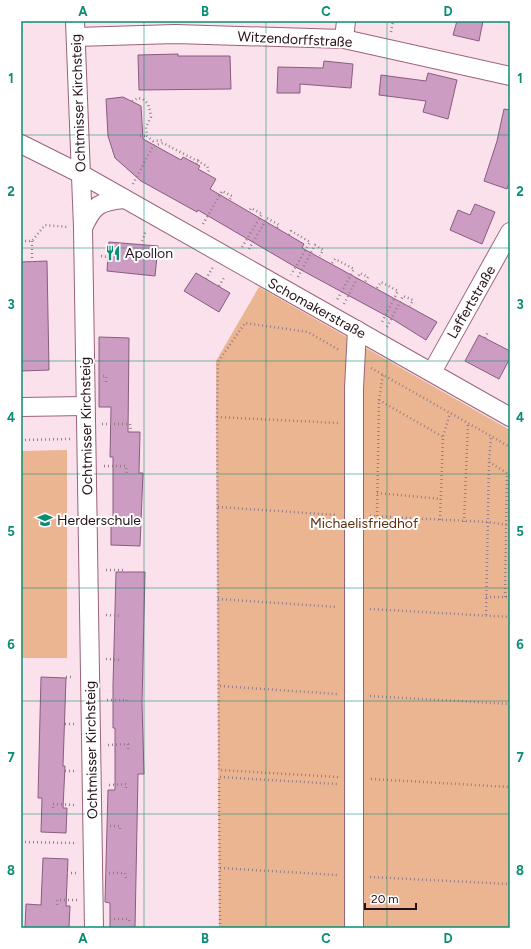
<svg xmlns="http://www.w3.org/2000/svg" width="531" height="949" font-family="Figtree,sans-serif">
<rect width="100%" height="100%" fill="#fbe1eb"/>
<g fill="#ecb592">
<polygon points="259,287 510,430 510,928 219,928 216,361"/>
<polygon points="67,450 67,658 21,658 21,451"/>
</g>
<g fill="#cd9cc3" stroke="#895c80">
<polygon points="457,21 483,21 479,41 453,35"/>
<polygon points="178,54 178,56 230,56 231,89 139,90 138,55"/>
<polygon points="324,61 353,64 351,88 300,84 300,93 277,93 278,67 323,68"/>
<polygon points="428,73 457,80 448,119 423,112 426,101 379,95 381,75 426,81"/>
<polygon points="123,97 141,106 143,139 181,160 183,157 200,166 198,169 216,179 210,189 304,244 302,248 437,322 426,340 394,320 292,265 198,210 197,212 141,181 115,158 108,136 106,99"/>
<polygon points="504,109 510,110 510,181 507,189 484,181 497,141"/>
<polygon points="475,204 495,212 482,244 450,230 458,210 470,215"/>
<polygon points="109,242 158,246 155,276 107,271"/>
<polygon points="47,261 49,370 21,371 21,262"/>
<polygon points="196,273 230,293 219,312 184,291"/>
<polygon points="479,335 510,351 510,358 499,379 465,361"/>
<polygon points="99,337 129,338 128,432 140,432 139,473 143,473 140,546 111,545 111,521 113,521 113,457 110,457 111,407 99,407"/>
<polygon points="116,572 145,572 142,703 144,774 138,774 135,928 110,928 110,903 105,902 108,790 115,790 115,728 113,728 113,685"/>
<polygon points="41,677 66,678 63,766 65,766 63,808 67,808 66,833 41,832 42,798 38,798"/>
<polygon points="43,858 68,859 66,906 70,906 69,928 25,928 26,904 41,905"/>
</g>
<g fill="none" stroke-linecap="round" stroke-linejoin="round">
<g stroke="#9b637a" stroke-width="20">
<g id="minor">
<polyline points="75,21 83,228 94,928"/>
<polyline points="76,37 175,34 344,39 510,76"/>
<polyline points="344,39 346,21"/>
<polyline points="21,144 81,174 510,417"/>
<path d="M83 228C93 205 100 201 125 199"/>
<polyline points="432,372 510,232"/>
<polyline points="21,407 85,406"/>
<polyline points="354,928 354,388 357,330"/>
</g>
</g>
<g stroke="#957e87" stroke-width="2.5" stroke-dasharray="1 3" stroke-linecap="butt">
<polyline points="391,32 393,21"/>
<polyline points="132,101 138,98 143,99 148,104 150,111 151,117 146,127 147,136 153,141 164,140"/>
<polyline points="140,136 147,136"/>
<polyline points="196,164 199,159"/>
<polyline points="133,184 153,146 163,143 207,166 209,170 207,174"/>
<polyline points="203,224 222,191 232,196 229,201"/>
<polyline points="289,235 291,231 310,242 291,275"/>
<polyline points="21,241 32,241 45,225 67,227"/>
<polyline points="141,245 146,230"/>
<polyline points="242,247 262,214 251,208 249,212"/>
<polyline points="249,249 267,218 279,225 277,228"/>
<polyline points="101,256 108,257"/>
<polyline points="32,262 32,241"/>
<polyline points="332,263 335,259 354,269 337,300"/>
<polyline points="298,277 315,245 323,250 320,256"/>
<polyline points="206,279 213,267"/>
<polyline points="219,286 225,276"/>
<polyline points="377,288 381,282 398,291 381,324"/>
<polyline points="344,304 360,273 368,277 365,282"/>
<polyline points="387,327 403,296 413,300 410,306"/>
<polyline points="485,338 488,332"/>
<polyline points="371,368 510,447"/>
<polyline points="103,376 106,376 106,382"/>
<polyline points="379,400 443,437"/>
<polyline points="217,417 338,423"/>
<polyline points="102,424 130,424 131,432"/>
<polyline points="21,440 70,439"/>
<polyline points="489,462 510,475"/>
<polyline points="104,466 126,466 127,473"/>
<polyline points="377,493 441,499"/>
<polyline points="218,507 337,515"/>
<polyline points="370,516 487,522 510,525"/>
<polyline points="377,516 379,400 383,374"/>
<polyline points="103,520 119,519"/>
<polyline points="440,520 443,437 450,413"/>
<polyline points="464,522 468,423"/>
<polyline points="106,570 123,570"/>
<polyline points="486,597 510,597"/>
<polyline points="505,597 507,473"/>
<polyline points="218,599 337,607"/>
<polyline points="370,609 510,617"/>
<polyline points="106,615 122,616"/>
<polyline points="486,615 489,462 491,436"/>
<polyline points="106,659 121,660"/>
<polyline points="66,677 73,677"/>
<polyline points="220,686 337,694"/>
<polyline points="370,696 510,704"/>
<polyline points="107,700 127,700 126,703"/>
<polyline points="65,724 75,724"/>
<polyline points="108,745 128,744 128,749"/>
<polyline points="65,771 75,771"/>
<polyline points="338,777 219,770 217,417 218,362 245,323 308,332 339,350"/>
<polyline points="371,779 510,787"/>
<polyline points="109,785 126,784 126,791"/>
<polyline points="53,808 53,804 75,805"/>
<polyline points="110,826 120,826 120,831"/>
<polyline points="21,842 76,843"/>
<polyline points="220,868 337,875"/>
<polyline points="67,873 76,873"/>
<polyline points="109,873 125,873 126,878"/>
<polyline points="370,877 510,884"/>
<polyline points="57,905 57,900 78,900"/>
<polyline points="110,919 129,919 130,924"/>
<polyline points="220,928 219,777 337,784"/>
</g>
<use href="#minor" stroke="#fff" stroke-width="18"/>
</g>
<path fill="none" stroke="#098d73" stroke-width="1" stroke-opacity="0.55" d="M144 21V928M266 21V928M387 21V928M21 135H510M21 248H510M21 361H510M21 474H510M21 588H510M21 701H510M21 814H510"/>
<defs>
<g id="restaurant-bare" transform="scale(1.2)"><path d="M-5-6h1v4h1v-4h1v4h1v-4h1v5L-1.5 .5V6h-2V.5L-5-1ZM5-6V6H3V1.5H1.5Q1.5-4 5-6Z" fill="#098d73" stroke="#fff" stroke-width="2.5" paint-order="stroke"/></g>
<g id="school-bare" transform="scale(1.2)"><path d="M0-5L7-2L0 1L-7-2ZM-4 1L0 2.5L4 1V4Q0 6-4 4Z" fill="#098d73" stroke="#fff" stroke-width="2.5" paint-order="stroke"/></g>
</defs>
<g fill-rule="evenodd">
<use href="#restaurant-bare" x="113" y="253"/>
<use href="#school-bare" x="45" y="520"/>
</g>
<g text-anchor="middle" stroke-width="4" stroke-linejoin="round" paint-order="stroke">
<g font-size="14" fill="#251019" stroke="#fff">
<text transform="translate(295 39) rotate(3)" y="5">Witzendorffstraße</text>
<text transform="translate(78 103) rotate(-92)" y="5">Ochtmisser Kirchsteig</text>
<text transform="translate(471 302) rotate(-60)" y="5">Laffertstraße</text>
<text transform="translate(317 308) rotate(29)" y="5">Schomakerstraße</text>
<text transform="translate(86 426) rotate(-91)" y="5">Ochtmisser Kirchsteig</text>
<text transform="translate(91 750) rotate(-91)" y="5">Ochtmisser Kirchsteig</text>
</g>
<g font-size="14" fill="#251019" stroke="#fff" text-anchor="start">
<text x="125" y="258">Apollon</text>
<text x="57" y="525">Herderschule</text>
</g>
<g font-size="14" fill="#5e300c" stroke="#fff">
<text x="364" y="528">Michaelisfriedhof</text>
</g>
</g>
<rect width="531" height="949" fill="none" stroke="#ffffff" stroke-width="44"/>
<path d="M365 903v6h51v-6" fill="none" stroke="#251019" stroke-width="2"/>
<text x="371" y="903" font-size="12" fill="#251019" stroke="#ffffff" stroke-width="3" paint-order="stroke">20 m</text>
<rect x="22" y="22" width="487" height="905" fill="none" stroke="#098d73" stroke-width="1.5"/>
<g font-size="13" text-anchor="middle" font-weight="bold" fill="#098d73">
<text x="83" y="16">A</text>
<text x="205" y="16">B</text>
<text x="326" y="16">C</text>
<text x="448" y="16">D</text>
<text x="11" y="83">1</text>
<text x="520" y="83">1</text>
<text x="11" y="196">2</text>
<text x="520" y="196">2</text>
<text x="11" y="309">3</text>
<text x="520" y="309">3</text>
<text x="11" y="422">4</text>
<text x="520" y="422">4</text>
<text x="11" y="536">5</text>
<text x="520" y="536">5</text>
<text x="11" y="649">6</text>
<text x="520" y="649">6</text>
<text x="11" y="762">7</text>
<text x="520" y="762">7</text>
<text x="11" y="875">8</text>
<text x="520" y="875">8</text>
<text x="83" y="943">A</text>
<text x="205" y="943">B</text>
<text x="326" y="943">C</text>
<text x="448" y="943">D</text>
</g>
</svg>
